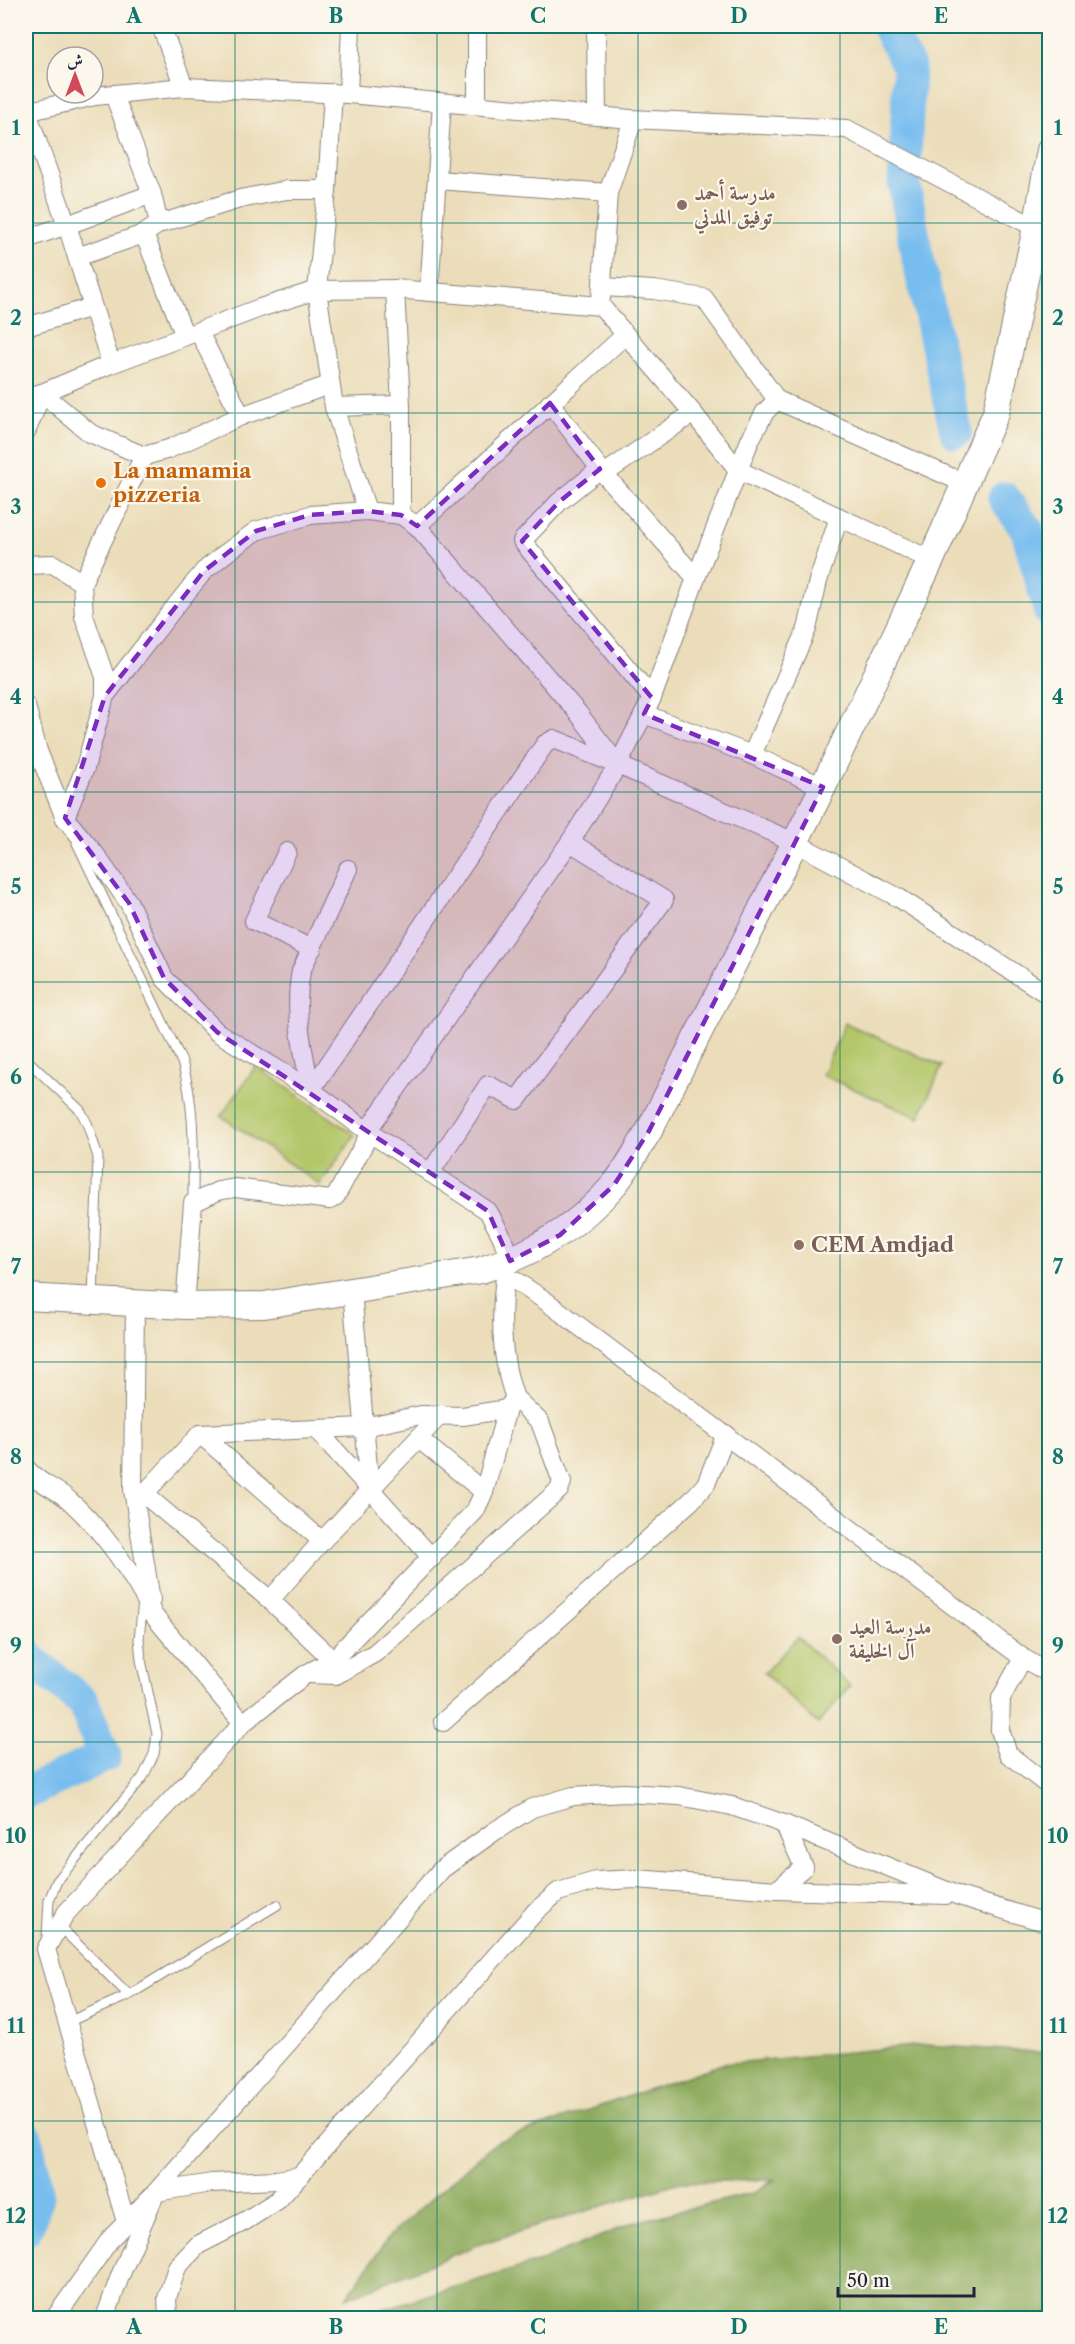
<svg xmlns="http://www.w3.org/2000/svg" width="1075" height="2344" font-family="'Libre Caslon Text',Amiri,serif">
<rect width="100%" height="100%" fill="#fbf7ec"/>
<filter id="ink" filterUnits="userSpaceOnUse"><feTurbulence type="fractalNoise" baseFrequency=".0167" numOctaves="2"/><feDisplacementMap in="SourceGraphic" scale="12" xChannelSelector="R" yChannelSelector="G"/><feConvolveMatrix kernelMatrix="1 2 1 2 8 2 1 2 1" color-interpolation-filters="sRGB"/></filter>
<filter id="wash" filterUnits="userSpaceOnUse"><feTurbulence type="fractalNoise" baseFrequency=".008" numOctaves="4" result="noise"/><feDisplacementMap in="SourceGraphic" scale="24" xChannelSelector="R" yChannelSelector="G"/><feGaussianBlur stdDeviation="1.35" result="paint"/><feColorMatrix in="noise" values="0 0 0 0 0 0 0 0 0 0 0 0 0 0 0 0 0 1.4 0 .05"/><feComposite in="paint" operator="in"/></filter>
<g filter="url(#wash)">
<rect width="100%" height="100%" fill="#ebddb9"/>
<g fill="#b3c669" stroke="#6a7452" stroke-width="1.5">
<polygon points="845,1023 942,1066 919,1118 822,1075"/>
<polygon points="256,1066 355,1135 320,1185 221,1116"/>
<polygon points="798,1637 850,1686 818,1724 764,1673"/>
</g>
<polygon fill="#8eab5d" stroke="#58664c" stroke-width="1.5" points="925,2045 1049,2053 1049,2318 366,2318 376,2311 538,2262 635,2222 753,2193 774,2180 680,2182 483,2243 346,2298 390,2235 496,2142 722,2064"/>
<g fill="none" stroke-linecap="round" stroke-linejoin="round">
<g stroke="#78bdef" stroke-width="33">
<polyline points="887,26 909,67 904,184 917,254 956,432"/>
<polyline points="1004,498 1027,530 1050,612"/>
<polyline points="26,1652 27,1656 83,1702 105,1756 26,1793"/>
<polyline points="26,2137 38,2197 26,2229"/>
</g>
</g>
</g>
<g filter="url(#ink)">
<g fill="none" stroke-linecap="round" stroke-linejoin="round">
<g stroke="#86807a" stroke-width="11">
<g id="service">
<path d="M77 843 182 1062C196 1108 193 1155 193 1203"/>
<polyline points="26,1059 80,1110 87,1123 98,1157 93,1299"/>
<polyline points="58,1925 129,1995"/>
<polyline points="47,1937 49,1900 57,1881 143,1777 154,1754 157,1734 141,1660 139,1639 143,1601"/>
<polyline points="68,2022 129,1995 277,1905"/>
</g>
</g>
<g stroke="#86807a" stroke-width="20">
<g id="minor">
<polyline points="161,26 184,87"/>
<polyline points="477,26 477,104"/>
<polyline points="596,26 597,115"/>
<polyline points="333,93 327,190 317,290 334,407 367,511"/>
<polyline points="348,94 351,26"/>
<polyline points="114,95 152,194 159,224"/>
<polyline points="26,112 95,96 184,87 348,94 631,119 847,129 1036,228"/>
<polyline points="27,112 67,225 152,194"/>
<polyline points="438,180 608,193"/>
<polyline points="144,234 185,336"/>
<polyline points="26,239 67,225 77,257 144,234 159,224 240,199 287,190 327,190"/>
<polyline points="77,257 111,364"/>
<polyline points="603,287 654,290 704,298 777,400 966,484"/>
<polyline points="395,289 401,405 401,515"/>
<polyline points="429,292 442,103"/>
<polyline points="601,299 608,193 630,129 631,119"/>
<polyline points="26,327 92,307"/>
<polyline points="199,332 241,416"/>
<polyline points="26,397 42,393 111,364 260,308 317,290 395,289 601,306 693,413 738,470 931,560"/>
<polyline points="550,403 604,474 696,578"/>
<polyline points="334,407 401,405"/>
<polyline points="26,432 42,393 90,433 144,456"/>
<polyline points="600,469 559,502 522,541 652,698"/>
<polyline points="604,474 693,413"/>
<polyline points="417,526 625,335"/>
<polyline points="26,565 53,564 82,583"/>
<polyline points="105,696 105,677 84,616 82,583 144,456 169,449 241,416 329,385"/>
<polyline points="26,706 38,751 65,818"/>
<polyline points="644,714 752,755 823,787"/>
<polyline points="752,755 807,629 818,581 839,517"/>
<polyline points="618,765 652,698 696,578 750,440 765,412 777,400"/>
<polyline points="287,852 254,921 312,949"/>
<polyline points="311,1090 545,744 554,739 618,765 794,842 899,898 1050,996"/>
<path d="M311 1090C303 1050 293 1012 301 971L348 869"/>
<polyline points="430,1173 488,1085 517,1100 664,900 570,842"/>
<polyline points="501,1267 505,1277 517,1282 543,1299 1023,1658 1050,1674"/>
<polyline points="352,1291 370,1489"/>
<polyline points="135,1303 133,1490 151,1600"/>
<polyline points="185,1306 193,1203 218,1191 235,1188 330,1200 336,1196 370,1133 372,1124 570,842 618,765 578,713 417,526 401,515 367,511 310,515 256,531 222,556 204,571 182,598 105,696 85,768 65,818 95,854 129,903 164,978 217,1032 311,1090 370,1133 488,1211 502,1237 510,1261"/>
<polyline points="317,1430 432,1558"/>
<polyline points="200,1434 322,1541"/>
<polyline points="419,1439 484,1492"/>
<path d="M26 1468C37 1483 56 1488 70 1501 104 1532 133 1574 154 1616L243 1723"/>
<polyline points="133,1490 144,1494 200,1434 364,1427 421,1415 463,1416 507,1409"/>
<polyline points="144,1494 270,1600 333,1660"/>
<polyline points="270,1600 322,1541 441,1414"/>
<polyline points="1023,1658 1001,1698 1000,1730 1008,1754 1050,1787"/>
<polyline points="308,1674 336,1675 375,1653 559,1490 562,1482 540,1422 515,1398"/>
<polyline points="443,1722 691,1501 706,1484 726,1434"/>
<polyline points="777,1890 804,1867 784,1824"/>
<path d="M126 2222 46 1949 66 1913 243 1723 306 1674 333 1660 475 1511 484 1492 507 1409 515 1398C501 1361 500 1317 505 1277"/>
<polyline points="55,2318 111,2238 156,2192 442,1869 495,1831 532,1808 573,1796 624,1793 679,1796 732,1806 784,1824 959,1896 1050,1924"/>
<polyline points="105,2318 120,2276 156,2192 212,2183 276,2180 300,2176"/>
<polyline points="168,2318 167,2298 177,2267 198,2245 245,2221 278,2200 536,1911 558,1892 596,1881 636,1879 777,1890 946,1895"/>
</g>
</g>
<g stroke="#86807a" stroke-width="28">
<path id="secondary" d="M26 1297 185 1306 264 1305 481 1270C533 1254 577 1228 613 1186 627 1170 637 1149 649 1131L823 787 931 560 996 413 1036 228 1050 150"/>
</g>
<use href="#service" stroke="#fff" stroke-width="9"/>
<use href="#minor" stroke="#fff" stroke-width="18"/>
<use href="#secondary" stroke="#fff" stroke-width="26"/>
</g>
</g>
<path fill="#7b2cbf" fill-opacity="0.2" stroke="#7b2cbf" stroke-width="4.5" stroke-dasharray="12 8" stroke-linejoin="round" d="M550 403 600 469 559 502 522 541 652 698 644 714 823 787 649 1131 614 1185 560 1235 510 1261 488 1211 217 1032 164 978 129 903 65 818 105 696 204 571 256 531 310 515 367 511 401 515 417 526Z"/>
<path fill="none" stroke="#0f766e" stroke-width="1.5" stroke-opacity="0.55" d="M235 26V2318M437 26V2318M638 26V2318M840 26V2318M26 223H1050M26 413H1050M26 602H1050M26 792H1050M26 982H1050M26 1172H1050M26 1362H1050M26 1552H1050M26 1742H1050M26 1931H1050M26 2121H1050"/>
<g fill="#8d6e63" stroke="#fbf7ec" stroke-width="2">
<circle cx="682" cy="205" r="6"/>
<circle cx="799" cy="1245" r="6"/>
<circle cx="837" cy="1639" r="6"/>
</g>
<circle fill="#e8710a" stroke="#fbf7ec" stroke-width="2" cx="101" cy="483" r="6"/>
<g text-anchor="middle" stroke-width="4.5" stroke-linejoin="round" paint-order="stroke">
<g font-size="21" font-weight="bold" fill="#785e54" stroke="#fbf7ec" text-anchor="start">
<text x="694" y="200">مدرسة أحمد<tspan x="694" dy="24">توفيق المدني</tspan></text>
<text x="811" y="1252">CEM Amdjad</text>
<text x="849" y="1634">مدرسة العيد<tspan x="849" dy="24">آل الخليفة</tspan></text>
</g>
<g font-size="21" font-weight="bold" fill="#c56008" stroke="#fbf7ec" text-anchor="start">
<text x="113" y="478">La mamamia<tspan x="113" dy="24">pizzeria</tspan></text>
</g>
</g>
<rect width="1075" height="2344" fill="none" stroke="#fbf7ec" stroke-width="66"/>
<g transform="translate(75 75)"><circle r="28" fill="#fbf7ec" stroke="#a4a2a5" stroke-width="1.5"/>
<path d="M0-4.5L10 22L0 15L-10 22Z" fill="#d1495b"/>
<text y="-9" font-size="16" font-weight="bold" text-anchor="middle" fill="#22223b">ش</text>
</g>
<path d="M838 2287v9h136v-9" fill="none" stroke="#22223b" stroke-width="3"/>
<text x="847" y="2287" font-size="18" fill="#22223b" stroke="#fbf7ec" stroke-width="4.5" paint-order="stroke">50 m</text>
<rect x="33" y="33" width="1009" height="2278" fill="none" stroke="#0f766e" stroke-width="2"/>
<g font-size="20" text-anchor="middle" font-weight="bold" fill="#0f766e">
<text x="134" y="23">A</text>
<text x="336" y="23">B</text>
<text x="538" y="23">C</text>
<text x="739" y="23">D</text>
<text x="941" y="23">E</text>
<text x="16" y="135">1</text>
<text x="1058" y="135">1</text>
<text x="16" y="325">2</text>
<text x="1058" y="325">2</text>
<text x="16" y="514">3</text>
<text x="1058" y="514">3</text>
<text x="16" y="704">4</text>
<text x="1058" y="704">4</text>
<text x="16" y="894">5</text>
<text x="1058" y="894">5</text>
<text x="16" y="1084">6</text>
<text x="1058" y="1084">6</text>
<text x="16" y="1274">7</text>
<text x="1058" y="1274">7</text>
<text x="16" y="1464">8</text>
<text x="1058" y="1464">8</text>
<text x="16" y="1653">9</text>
<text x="1058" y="1653">9</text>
<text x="16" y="1843">10</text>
<text x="1058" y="1843">10</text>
<text x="16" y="2033">11</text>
<text x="1058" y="2033">11</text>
<text x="16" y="2223">12</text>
<text x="1058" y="2223">12</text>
<text x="134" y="2334">A</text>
<text x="336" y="2334">B</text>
<text x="538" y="2334">C</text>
<text x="739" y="2334">D</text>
<text x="941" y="2334">E</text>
</g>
</svg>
